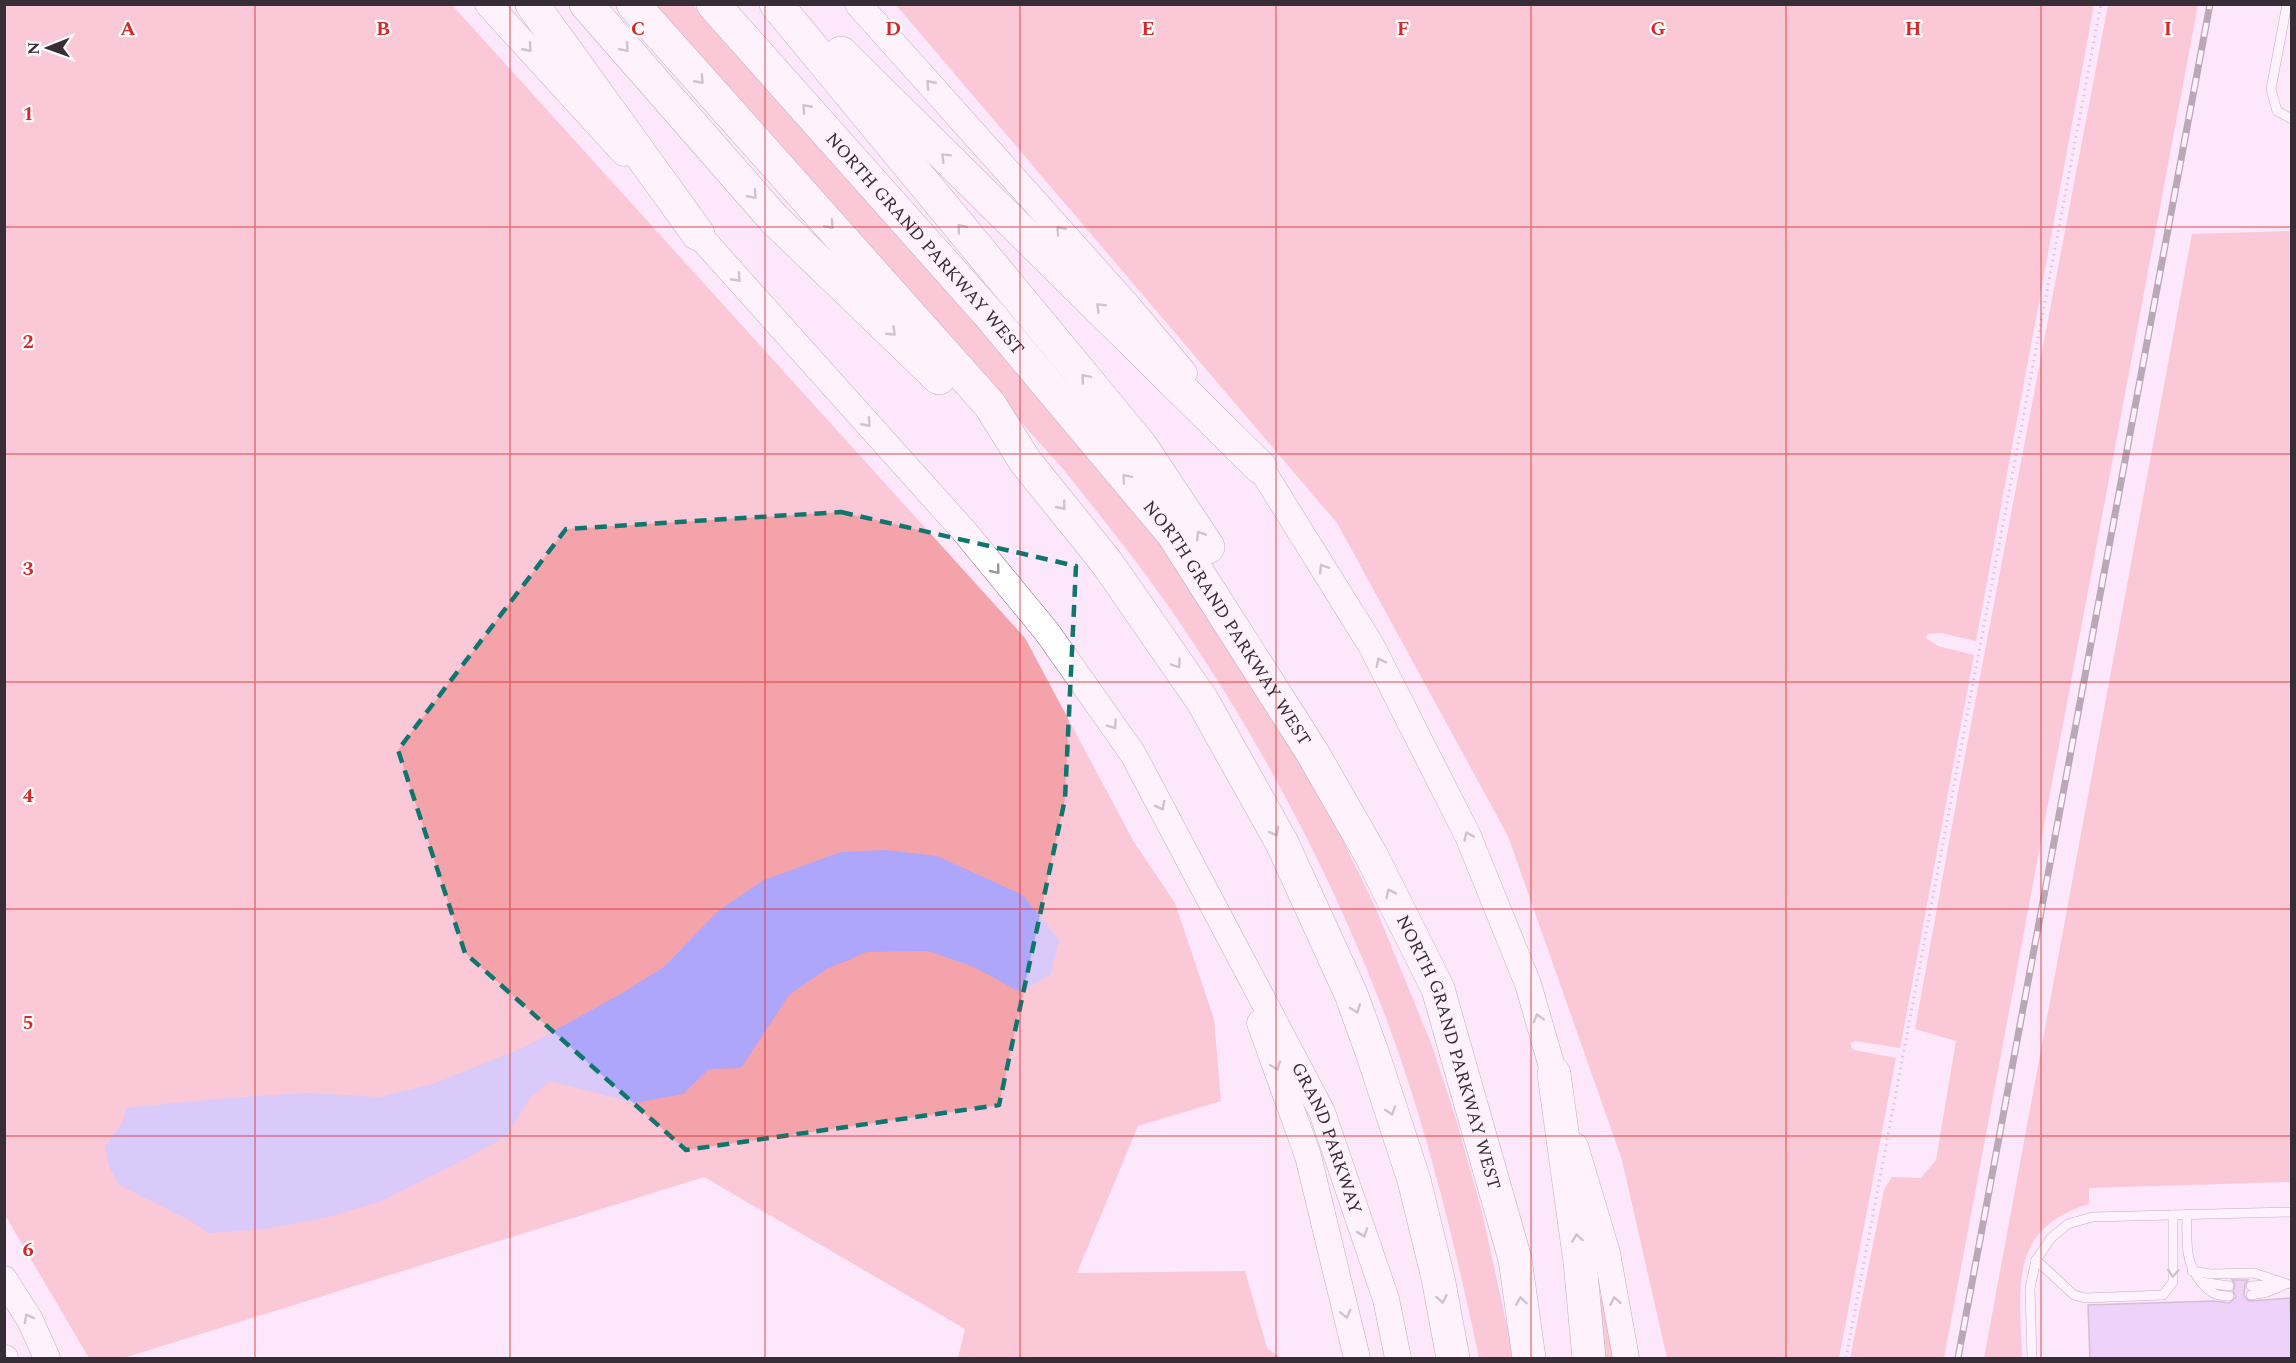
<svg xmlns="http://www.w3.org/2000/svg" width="2296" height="1363" font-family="Spectral,serif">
<rect width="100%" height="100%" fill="#fde7fa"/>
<g fill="#f5a3ab">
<polygon points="4,5 452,5 1025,638 1134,842 1175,903 1214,1019 1221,1101 1138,1126 1077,1273 1245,1271 1267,1348 1281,1358 958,1358 965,1329 704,1177 124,1358 89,1358 5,1215"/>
<path d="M648 5H693L1079 436 1170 551 1315 782 1376 909 1431 1043 1456 1119 1482 1212 1514 1358H1479C1462 1277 1443 1196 1419 1116 1367 942 1280 770 1178 620 1142 567 1102 518 1063 469Z"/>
<polygon points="896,5 2094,5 1976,641 1941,633 1927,634 1926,638 1938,646 1974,655 1900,1048 1855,1041 1851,1043 1851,1047 1854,1050 1896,1058 1839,1358 1667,1358 1622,1160 1508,836 1337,523"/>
<polygon points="2108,5 2198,5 1944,1358 1850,1358 1884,1190 1892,1177 1921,1178 1936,1160 1956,1041 1915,1029 1960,782"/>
<path d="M2291 231V1182L2089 1188V1204C2007 1229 2020 1289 2022 1358H1984L2192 234Z"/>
<polygon points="1603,1298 1616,1358 1603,1358 1599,1300"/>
</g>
<polygon fill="#ada6fa" points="885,850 937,856 1023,895 1059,940 1051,974 1020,992 974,967 928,951 867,952 827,969 789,995 741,1068 709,1069 683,1094 635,1103 550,1081 530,1098 506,1137 451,1166 379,1202 324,1218 265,1229 209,1233 189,1220 119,1185 109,1166 105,1147 122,1123 126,1108 227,1098 307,1093 380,1097 436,1083 525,1047 624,992 664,967 718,911 764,880 841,852"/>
<polygon fill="#dbb9f9" stroke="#9d8eaa" stroke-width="1.5" points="2232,1280 2248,1280 2245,1284 2244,1296 2249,1301 2290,1298 2292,1359 2090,1359 2088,1305 2214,1301 2229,1303 2236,1297 2233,1291 2235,1284"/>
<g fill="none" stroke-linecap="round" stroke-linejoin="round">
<g stroke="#7f677c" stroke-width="10">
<g id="lane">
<polyline points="2287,4 2271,89 2277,111 2292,119"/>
<path d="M2187 1214C2187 1240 2184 1261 2201 1282L2229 1286"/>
<polyline points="2036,1260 2074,1295 2085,1298 2163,1295 2173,1282 2173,1215"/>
<polyline points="2192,1271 2211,1274 2254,1273 2287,1284"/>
<path d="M2201 1282C2209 1292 2216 1296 2229 1296"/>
<polyline points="2251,1286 2283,1284"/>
<polyline points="2251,1295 2267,1292 2282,1286"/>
<polyline points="2032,1358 2030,1288 2036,1260 2051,1238 2068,1224 2092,1217 2292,1212"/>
</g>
</g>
<g stroke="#7f677c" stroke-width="27">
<g id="secondary">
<polyline points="488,4 624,153"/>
<polyline points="858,4 1127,305 1184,373"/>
<path id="s1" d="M687 222 964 531 1047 632 1133 754 1322 1112 1386 1299 1398 1358"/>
<polyline points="1249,453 1260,467 1371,645 1468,836 1528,984 1559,1091"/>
<polyline points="1260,1023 1308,1156 1357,1358"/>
<polyline points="1575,1146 1607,1253 1626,1358"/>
<polyline points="4,1279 30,1320 47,1358"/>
<polyline points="4,1358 5,1358"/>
</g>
</g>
<g stroke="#7f677c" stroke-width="34">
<g id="highway">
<polyline points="532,4 698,234"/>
<polyline points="586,4 774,219 939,378"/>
<polyline points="633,4 990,405 1025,461 1107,563 1202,700 1282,843 1351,994 1373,1055 1414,1180 1438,1278 1453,1358"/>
<path id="s2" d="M713 4 987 312 1173 534 1312 752 1371 855 1438 989 1515 1259 1529 1358"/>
<polyline points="776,4 1141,446 1208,547"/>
<polyline points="841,53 1260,467"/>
<polyline points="1554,1074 1580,1262 1589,1358"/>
</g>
</g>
<polyline stroke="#b09fae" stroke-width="3" stroke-dasharray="1.5 4.5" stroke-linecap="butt" points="1846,1358 2101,4"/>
<use href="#lane" stroke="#fff" stroke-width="9"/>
<use href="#secondary" stroke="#fff" stroke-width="26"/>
<use href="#highway" stroke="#fff" stroke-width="33"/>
<g stroke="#695c67" stroke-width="7">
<polyline id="rail" points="1958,1358 2210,4"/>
</g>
<use href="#rail" stroke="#fcfcfc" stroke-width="4.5" stroke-dasharray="14" stroke-linecap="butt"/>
</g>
<defs><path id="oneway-chevron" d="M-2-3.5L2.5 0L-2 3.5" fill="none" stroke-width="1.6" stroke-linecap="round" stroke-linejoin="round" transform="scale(1.5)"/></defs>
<g stroke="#9b969a">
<use href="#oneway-chevron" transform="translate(528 48) rotate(48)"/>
<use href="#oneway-chevron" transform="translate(625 48) rotate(49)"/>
<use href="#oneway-chevron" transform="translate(700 80) rotate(48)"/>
<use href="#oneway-chevron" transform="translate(930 84) rotate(-132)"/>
<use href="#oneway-chevron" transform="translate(806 108) rotate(-132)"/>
<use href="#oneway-chevron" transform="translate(945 157) rotate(-135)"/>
<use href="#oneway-chevron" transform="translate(753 195) rotate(49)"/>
<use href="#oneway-chevron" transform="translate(830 225) rotate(48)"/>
<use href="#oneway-chevron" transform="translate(961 228) rotate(-130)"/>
<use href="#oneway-chevron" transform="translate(1060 230) rotate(-132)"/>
<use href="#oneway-chevron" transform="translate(737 278) rotate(48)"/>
<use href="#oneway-chevron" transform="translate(1100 307) rotate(-136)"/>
<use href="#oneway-chevron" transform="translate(892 332) rotate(44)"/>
<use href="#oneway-chevron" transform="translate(1085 378) rotate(-130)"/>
<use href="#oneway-chevron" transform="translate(867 423) rotate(48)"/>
<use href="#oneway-chevron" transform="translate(1126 478) rotate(-130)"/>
<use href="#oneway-chevron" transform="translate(1062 506) rotate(51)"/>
<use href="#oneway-chevron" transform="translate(1200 535) rotate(-123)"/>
<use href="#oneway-chevron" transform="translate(1323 568) rotate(-122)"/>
<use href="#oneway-chevron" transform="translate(996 570) rotate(51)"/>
<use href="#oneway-chevron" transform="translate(1380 662) rotate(-117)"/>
<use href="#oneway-chevron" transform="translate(1177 664) rotate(55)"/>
<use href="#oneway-chevron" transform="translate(1113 725) rotate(55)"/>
<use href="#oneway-chevron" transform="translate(1161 806) rotate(62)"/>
<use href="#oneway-chevron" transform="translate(1275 832) rotate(61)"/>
<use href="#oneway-chevron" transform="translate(1468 836) rotate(-114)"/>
<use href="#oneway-chevron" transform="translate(1390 893) rotate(-116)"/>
<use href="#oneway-chevron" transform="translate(1356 1009) rotate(70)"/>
<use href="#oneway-chevron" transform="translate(1538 1018) rotate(-106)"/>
<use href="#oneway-chevron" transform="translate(1276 1066) rotate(70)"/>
<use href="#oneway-chevron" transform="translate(1391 1111) rotate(72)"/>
<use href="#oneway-chevron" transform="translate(1363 1233) rotate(71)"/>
<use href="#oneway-chevron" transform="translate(1577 1238) rotate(-98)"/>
<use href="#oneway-chevron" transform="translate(2173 1273) rotate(94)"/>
<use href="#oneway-chevron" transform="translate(1442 1299) rotate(80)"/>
<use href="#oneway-chevron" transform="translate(1521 1301) rotate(-98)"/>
<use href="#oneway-chevron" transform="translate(1615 1301) rotate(-100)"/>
<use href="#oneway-chevron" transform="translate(1346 1314) rotate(76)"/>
<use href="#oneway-chevron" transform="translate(28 1318) rotate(-119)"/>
</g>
<path d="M0 0H2296V1363H0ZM841 512 1076 566 1065 799 999 1105 686 1150 465 953 398 750 566 529Z" fill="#fde7fa" fill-opacity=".55" fill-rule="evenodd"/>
<path fill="none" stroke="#0f766e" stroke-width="4.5" stroke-dasharray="12 8" stroke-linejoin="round" d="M841 512 1076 566 1065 799 999 1105 686 1150 465 953 398 750 566 529Z"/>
<path fill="none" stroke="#d62828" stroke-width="1.5" stroke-opacity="0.55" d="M255 4V1358M510 4V1358M765 4V1358M1020 4V1358M1276 4V1358M1531 4V1358M1786 4V1358M2041 4V1358M4 227H2292M4 454H2292M4 682H2292M4 909H2292M4 1136H2292"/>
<g text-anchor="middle" stroke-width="4.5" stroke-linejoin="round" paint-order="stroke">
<g font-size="18" fill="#372d36" stroke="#fcfcfc">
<text dy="6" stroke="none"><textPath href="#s2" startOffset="320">NORTH GRAND PARKWAY WEST</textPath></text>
<text dy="6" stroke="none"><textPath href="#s2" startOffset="806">NORTH GRAND PARKWAY WEST</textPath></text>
<text dy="6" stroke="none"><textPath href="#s2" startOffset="1292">NORTH GRAND PARKWAY WEST</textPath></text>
<text dy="6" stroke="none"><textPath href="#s1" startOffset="1126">GRAND PARKWAY</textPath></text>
</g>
</g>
<g font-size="20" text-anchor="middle" font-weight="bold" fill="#d62828" stroke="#fcfcfc" stroke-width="4.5" stroke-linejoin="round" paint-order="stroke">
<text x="128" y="35">A</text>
<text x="383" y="35">B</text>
<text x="638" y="35">C</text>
<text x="893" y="35">D</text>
<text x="1148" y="35">E</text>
<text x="1403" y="35">F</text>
<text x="1658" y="35">G</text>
<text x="1913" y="35">H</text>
<text x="2168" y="35">I</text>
<text x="28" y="120">1</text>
<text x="28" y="348">2</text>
<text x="28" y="575">3</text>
<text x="28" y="802">4</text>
<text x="28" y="1029">5</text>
<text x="28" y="1256">6</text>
</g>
<rect width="2296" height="1363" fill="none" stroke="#372d36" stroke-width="12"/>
<g transform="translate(48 48) rotate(269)" stroke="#fcfcfc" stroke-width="4.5" paint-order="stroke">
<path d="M0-4.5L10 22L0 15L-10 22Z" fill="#372d36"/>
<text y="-9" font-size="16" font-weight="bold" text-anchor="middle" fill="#372d36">N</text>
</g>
</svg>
